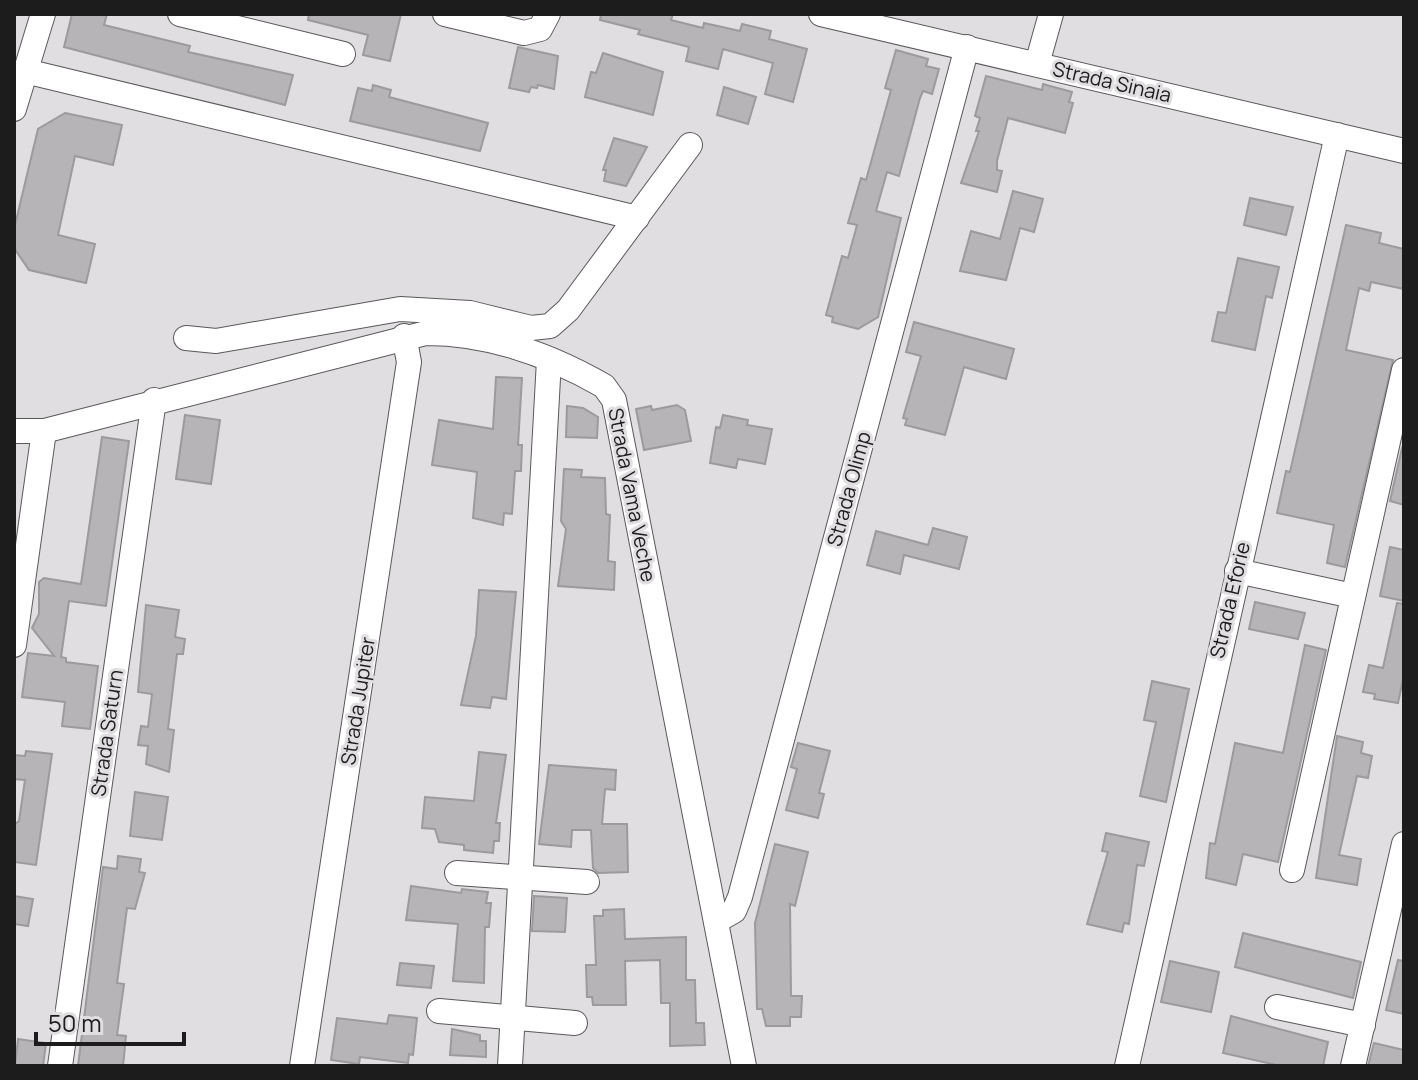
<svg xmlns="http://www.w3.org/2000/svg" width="1418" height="1080" font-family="Manrope,sans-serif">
<rect width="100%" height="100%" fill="#e0dee0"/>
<g fill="#b7b4b7" stroke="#9c9a9d" stroke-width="2">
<polygon points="72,14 107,14 104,25 190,46 188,52 293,75 285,105 64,47"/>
<polygon points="309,14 401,14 390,61 363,55 368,35 308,20"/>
<polygon points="601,14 673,14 671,20 703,28 704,23 740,31 742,24 771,31 769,39 807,49 793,102 765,94 773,63 723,49 718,69 686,61 689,47 638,34 640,30 600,20"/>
<polygon points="518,47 558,56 554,89 538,85 537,88 531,87 529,92 509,88"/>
<polygon points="896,50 928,59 926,66 939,69 932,94 923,91 920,98 899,176 887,172 876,211 901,218 878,317 858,329 832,322 833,317 826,315 842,256 848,258 857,225 848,223 861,178 866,180 891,90 885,88"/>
<polygon points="603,53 663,72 653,115 585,97 591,72 596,73"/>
<polygon points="986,76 1042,90 1043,84 1072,92 1069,102 1073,103 1065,133 1008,118 997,161 997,170 1002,171 997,192 961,183 979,131 976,131 980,118 975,116"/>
<polygon points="373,85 391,90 389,97 488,123 480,151 350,121 358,88 372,91"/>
<polygon points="724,87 756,97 748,124 717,115"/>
<polygon points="65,113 122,125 113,165 75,156 58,235 95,244 86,283 29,270 14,248 14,229 38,129"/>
<polygon points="614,138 647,147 626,186 604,181 606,170 603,170"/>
<polygon points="1013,191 1043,199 1034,232 1020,228 1006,280 960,271 971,231 1000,239"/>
<polygon points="1250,198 1293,207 1286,235 1244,225"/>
<polygon points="1346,225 1381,233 1379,243 1404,249 1404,289 1371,282 1369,291 1359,288 1346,350 1393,360 1345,567 1327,563 1334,525 1277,513 1286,471 1290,472"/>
<polygon points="1238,258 1279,267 1272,298 1266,296 1255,350 1212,341 1218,312 1226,313"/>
<polygon points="914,322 1014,349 1006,379 964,367 945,435 905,425 907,419 903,418 921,356 906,352"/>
<polygon points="496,377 522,378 518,445 522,445 521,471 515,471 512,514 504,513 503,525 473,518 477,472 432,465 439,420 493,429"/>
<polygon points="677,405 685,410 691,441 644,450 636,409 651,406 652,410"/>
<polygon points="567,406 583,408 598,417 597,438 566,437"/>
<polygon points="185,415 220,420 211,484 176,479"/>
<polygon points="723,415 748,420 747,425 772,429 765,464 738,459 736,468 710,463 716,427 720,428"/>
<polygon points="102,437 129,441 106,606 69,601 61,657 66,658 66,662 98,666 90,729 62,726 65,702 22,697 28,653 54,656 32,628 39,614 39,582 44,578 81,584"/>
<polygon points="1402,448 1404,449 1404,505 1390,501"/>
<polygon points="564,469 582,470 581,477 605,478 606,514 610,515 608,561 615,562 614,590 558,586 566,529 561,521"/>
<polygon points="933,528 967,537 959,569 904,555 900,574 867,565 876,531 928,545"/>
<polygon points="1390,547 1404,550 1404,601 1380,596"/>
<polygon points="479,590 516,592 506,699 492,697 490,708 461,705 476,636"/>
<polygon points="1255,602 1305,613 1298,639 1249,629"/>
<polygon points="1397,603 1404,604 1404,675 1398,703 1374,699 1375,694 1363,692 1369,665 1383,668"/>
<polygon points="146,605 179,610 175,637 185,639 183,654 177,654 168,729 174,730 169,772 146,764 148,746 138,745 141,726 148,727 152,694 138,692"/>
<polygon points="1305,645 1326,650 1278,862 1243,854 1236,885 1206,878 1210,843 1215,844 1235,743 1283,753"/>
<polygon points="1152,681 1189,689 1166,802 1140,796 1156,722 1144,720"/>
<polygon points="1337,736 1363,742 1361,753 1372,756 1368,778 1357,776 1339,855 1361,859 1357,885 1316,878"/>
<polygon points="798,743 830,751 819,793 824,794 818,818 786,810 797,769 791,767"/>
<polygon points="26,751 52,754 36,865 14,862 14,825 19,821 25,780 14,779 14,755 25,756"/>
<polygon points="479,752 506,755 496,823 500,823 499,841 494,841 493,853 464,850 464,845 439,842 435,829 422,828 425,797 474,801"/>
<polygon points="549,765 616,770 615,790 605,789 602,824 627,824 628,872 598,873 593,868 591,830 572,830 571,847 539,844"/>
<polygon points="135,792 168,797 162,840 130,836"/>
<polygon points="1106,833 1149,842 1144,866 1137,865 1129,924 1124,923 1122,932 1087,924 1108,852 1102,851"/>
<polygon points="775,844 808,852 795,906 790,904 791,996 802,996 801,1017 790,1017 790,1026 766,1026 762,1009 757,1009 755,923"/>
<polygon points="118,856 141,859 139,872 145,873 135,909 127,908 117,983 124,984 117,1035 126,1036 123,1066 78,1066 103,867 117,869"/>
<polygon points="411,886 461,893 462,889 488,892 486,903 491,903 489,927 485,927 484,983 453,981 458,924 406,920"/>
<polygon points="14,896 33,899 28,926 14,924"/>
<polygon points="534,896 567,898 565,932 532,931"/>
<polygon points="624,909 625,939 686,937 686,980 695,980 696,1023 704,1023 705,1045 670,1046 670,1003 661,1003 660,960 625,961 626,1005 593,1005 592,997 587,997 586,965 596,965 594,916 603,916 603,910"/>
<polygon points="1243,933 1361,962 1353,998 1235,967"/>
<polygon points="1398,960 1404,961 1404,1014 1386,1010"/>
<polygon points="1170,961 1219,972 1211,1012 1161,1002"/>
<polygon points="400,963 434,966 431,988 397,985"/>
<polygon points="389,1015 417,1018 413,1055 409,1054 408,1063 360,1057 359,1064 331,1060 337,1018 387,1024"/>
<polygon points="1231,1016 1328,1042 1323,1066 1281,1066 1223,1053"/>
<polygon points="452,1029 480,1035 480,1041 486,1041 486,1057 450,1055"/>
<polygon points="18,1039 46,1043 43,1066 15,1066"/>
<polygon points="1374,1043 1404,1050 1404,1066 1368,1066"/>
</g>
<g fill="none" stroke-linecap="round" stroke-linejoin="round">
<g stroke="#5a585a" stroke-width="26">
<g id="minor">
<polyline points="180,14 343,54"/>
<polyline points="445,14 524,33 540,29 548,14"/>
<polyline points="821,14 1404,151"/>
<polyline points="1037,64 1051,14"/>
<polyline points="25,71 637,218"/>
<polyline points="14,109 43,14"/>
<polyline points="186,338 216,341 400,309 470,313 531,328 550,326 568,310 690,145"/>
<path d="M14 431H44L426 333C489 333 550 355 604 386L614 400 744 1066"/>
<polyline points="1237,571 1353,596"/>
<polyline points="14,645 44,431"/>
<polyline points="1292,870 1404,370"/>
<polyline points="457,873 587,882"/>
<polyline points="716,921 734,911 740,897 967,47"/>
<polyline points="1277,1007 1363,1025"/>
<polyline points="439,1011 575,1023"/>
<polyline points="60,1066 154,400"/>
<polyline points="302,1066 409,362 404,336"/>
<polyline points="510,1066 549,360"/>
<polyline points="1127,1066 1337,135"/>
<polyline points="1353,1066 1404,844"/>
</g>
</g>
<use href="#minor" stroke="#fff" stroke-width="24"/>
</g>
<g text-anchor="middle" stroke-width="6" stroke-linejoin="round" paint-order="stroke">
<g font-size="20" fill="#1d1c1d" stroke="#e0dee0">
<text transform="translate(1112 82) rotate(13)" y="7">Strada Sinaia</text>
<text transform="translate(849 489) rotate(-75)" y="7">Strada Olimp</text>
<text transform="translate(632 495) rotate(79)" y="7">Strada Vama Veche</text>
<text transform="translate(1230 600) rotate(-77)" y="7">Strada Eforie</text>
<text transform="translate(358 701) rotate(-81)" y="7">Strada Jupiter</text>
<text transform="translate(107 733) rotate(-82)" y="7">Strada Saturn</text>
</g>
</g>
<rect width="1418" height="1080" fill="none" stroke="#1d1c1d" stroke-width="32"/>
<path d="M36 1032v12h148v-12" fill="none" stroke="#1d1c1d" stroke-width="4"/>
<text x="48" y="1032" font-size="24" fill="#1d1c1d" stroke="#e0dee0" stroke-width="6" paint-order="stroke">50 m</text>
</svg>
